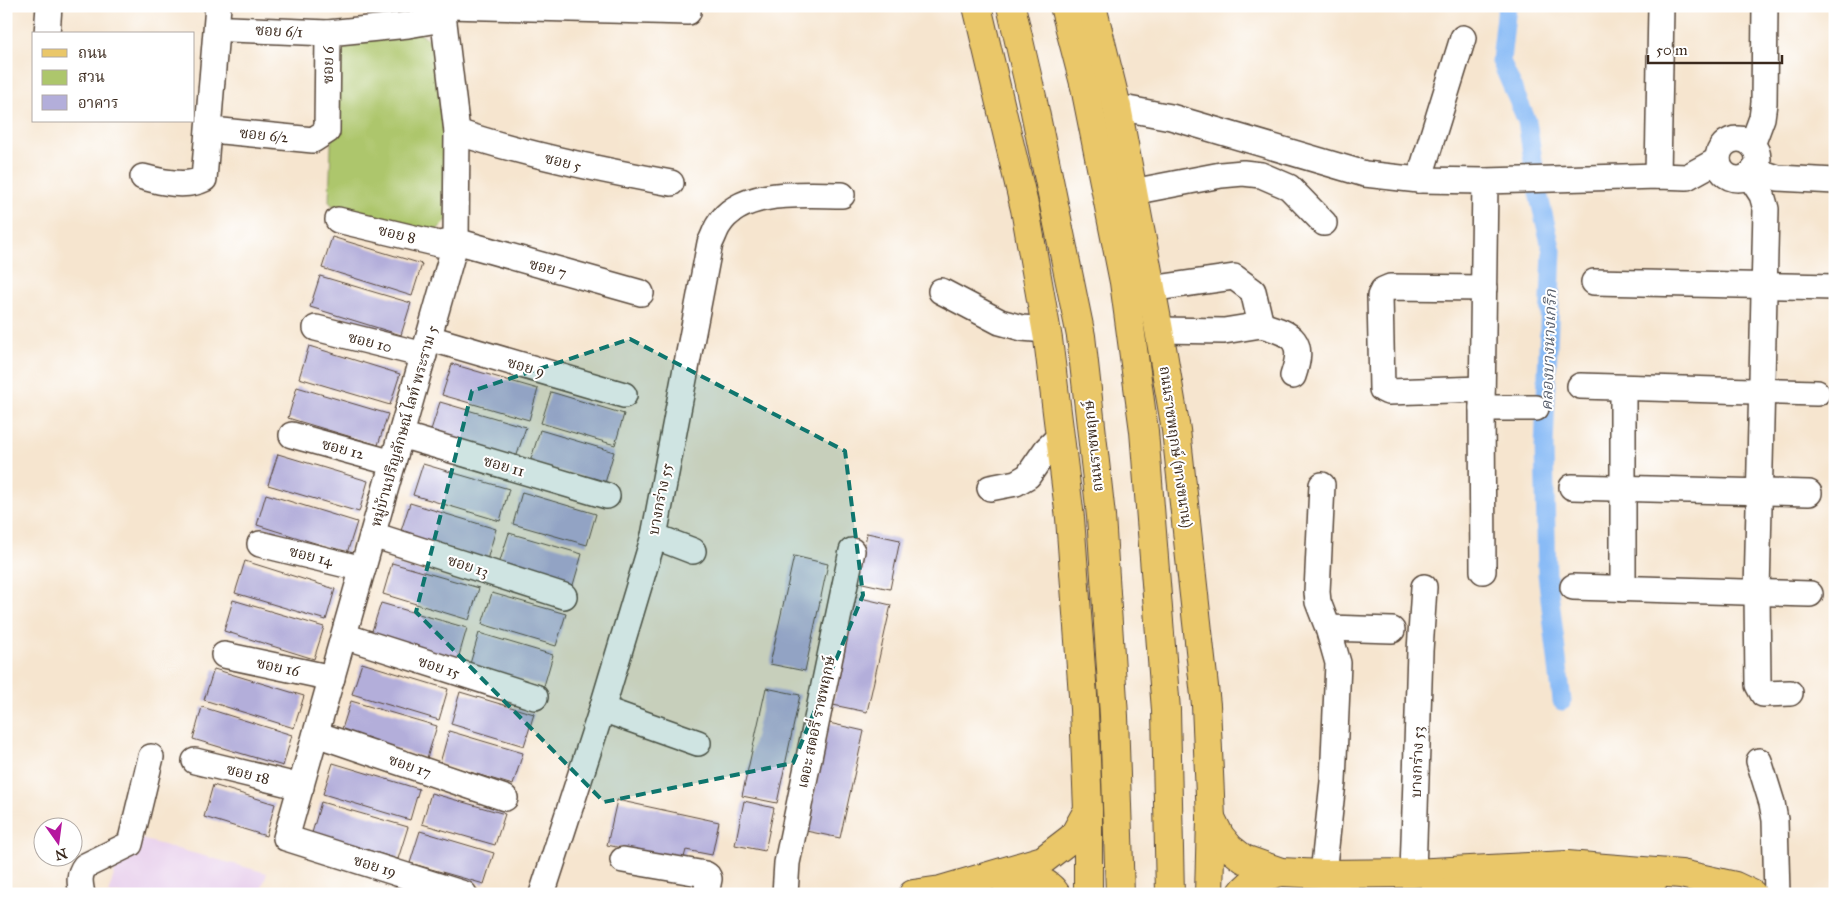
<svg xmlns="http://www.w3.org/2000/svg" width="1841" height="900" font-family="'IM FELL Great Primer','Noto Serif Thai',serif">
<rect width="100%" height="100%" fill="#fff"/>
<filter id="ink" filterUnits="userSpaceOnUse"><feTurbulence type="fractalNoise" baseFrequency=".02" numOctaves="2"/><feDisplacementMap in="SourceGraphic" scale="10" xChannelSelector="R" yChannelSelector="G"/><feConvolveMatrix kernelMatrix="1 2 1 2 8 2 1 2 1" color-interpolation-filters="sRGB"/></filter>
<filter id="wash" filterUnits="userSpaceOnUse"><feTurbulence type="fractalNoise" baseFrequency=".0096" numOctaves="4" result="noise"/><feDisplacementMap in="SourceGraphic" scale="20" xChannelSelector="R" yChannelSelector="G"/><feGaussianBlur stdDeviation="1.12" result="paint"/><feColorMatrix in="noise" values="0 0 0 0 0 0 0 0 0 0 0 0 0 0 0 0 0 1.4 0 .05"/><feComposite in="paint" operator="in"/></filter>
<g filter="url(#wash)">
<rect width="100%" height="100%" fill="#f6e5cf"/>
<polygon fill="#e9d2ed" points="126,835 267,873 260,894 108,894"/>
<polygon fill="#adc66c" stroke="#747845" points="416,31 437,44 450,217 434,233 343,215 329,202 335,37"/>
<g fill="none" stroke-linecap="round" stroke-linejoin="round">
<polyline stroke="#89bbf6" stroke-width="19" points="1507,6 1501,61 1527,121 1538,193 1552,251 1544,447 1547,574 1562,701"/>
</g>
<g id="blocks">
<g fill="#b3aeda">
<polygon points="332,237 422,264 412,296 322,268"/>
<polygon points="320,276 411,303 401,335 310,307"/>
<polygon points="309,346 400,374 390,405 299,378"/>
<polygon points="452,364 538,389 529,420 442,395"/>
<polygon points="297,387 388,414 378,445 288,418"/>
<polygon points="551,392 624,414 615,445 541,423"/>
<polygon points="440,402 526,427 516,458 430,433"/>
<polygon points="540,430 614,452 605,483 530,462"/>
<polygon points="278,454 368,481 359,512 268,485"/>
<polygon points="423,464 509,489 500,521 413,495"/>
<polygon points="522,492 596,514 587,545 513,524"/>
<polygon points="266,494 357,522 347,553 257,525"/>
<polygon points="410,503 496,529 487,560 400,534"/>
<polygon points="509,533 582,554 573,585 499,564"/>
<polygon points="867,533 900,540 890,589 858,582"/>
<polygon points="794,556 828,564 805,671 770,664"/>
<polygon points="245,561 335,589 326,620 235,593"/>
<polygon points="392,563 479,588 469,620 383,594"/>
<polygon points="492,593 566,614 556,646 482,624"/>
<polygon points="856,597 891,605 867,712 833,705"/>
<polygon points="233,600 324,627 314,659 224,631"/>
<polygon points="381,603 467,628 458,659 371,634"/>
<polygon points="479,633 553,655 544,686 470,664"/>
<polygon points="362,663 448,689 439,720 352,694"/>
<polygon points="214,669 304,696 294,728 204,700"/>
<polygon points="766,688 800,695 777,803 742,796"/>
<polygon points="460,692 534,714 524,746 451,724"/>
<polygon points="351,701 437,726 427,758 341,732"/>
<polygon points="202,707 292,735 283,766 193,739"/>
<polygon points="829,723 864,731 840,838 806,831"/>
<polygon points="449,731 523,753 513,785 440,763"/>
<polygon points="333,763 419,789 410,820 323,794"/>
<polygon points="213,785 275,804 266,836 204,817"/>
<polygon points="431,793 505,814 495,845 422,824"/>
<polygon points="617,800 719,822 712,855 686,850 683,861 607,845"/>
<polygon points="744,801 774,808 765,851 735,845"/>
<polygon points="321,802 408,827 398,859 312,833"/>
<polygon points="420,831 494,853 484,884 410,863"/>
</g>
</g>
</g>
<g filter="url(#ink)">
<use href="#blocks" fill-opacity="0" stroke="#574639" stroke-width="1"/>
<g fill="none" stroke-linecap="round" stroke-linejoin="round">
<g stroke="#574639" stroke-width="28">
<g id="minor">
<polyline points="442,6 457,132 456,241 286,838 464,894"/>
<polyline points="448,6 688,12"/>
<polyline points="230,29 328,33"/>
<polyline points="47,34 49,6"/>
<polyline points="1117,107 1171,117 1365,174 1419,180 1485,181 1658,176 1687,177 1718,160"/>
<polyline points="222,131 313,140 327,131 328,33 408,25 443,19"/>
<path d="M457 132C527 155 599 170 671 183"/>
<circle cx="1738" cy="159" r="20"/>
<polyline points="1752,145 1762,118 1764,103 1765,6"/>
<polyline points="1754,170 1778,178 1835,181"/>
<polyline points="1749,175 1762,195 1766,209 1757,592 1758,685 1763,694 1790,693"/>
<polyline points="1658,176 1661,6"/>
<path d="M143 177C161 182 186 188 204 179L218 6"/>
<polyline points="1419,180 1463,38"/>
<polyline points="1132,192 1221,175 1243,173 1261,175 1289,187 1324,223"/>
<polyline points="338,220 439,244 456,241 641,293"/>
<polyline points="1594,282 1835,287"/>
<polyline points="1150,289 1234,277 1253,291 1261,325 1224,331 1159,330"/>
<polyline points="941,291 1000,322 1022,328 1046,330"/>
<path d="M1261 325C1294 334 1305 341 1293 376"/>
<polyline points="316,328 424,355"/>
<polyline points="429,338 624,395"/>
<polyline points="1580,386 1817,393"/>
<polyline points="1623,388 1623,589"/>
<polyline points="1482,389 1388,392 1382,389 1380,296 1383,290 1390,287 1484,288"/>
<polyline points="1482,408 1536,408"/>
<polyline points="292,435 393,463"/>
<polyline points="401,435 607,496"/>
<polyline points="1322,485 1317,592 1318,602 1328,628 1338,663 1333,782 1323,874"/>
<polyline points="1572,487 1809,493"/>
<polyline points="990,488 1016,483 1028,476 1046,450 1060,436"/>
<polyline points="373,535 564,596"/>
<polyline points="654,536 693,551"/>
<polyline points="260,544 363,569"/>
<polyline points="1483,571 1482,408 1485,181"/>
<polyline points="1573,587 1810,594"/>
<polyline points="1328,628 1392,630"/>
<polyline points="344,636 535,697"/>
<polyline points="224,655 332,678"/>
<polyline points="602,709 698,743"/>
<polyline points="316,734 505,798"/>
<polyline points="195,761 301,787"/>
<polyline points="1759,761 1772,803 1775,820 1777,894"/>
<polyline points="623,860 705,874 708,876 709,879 706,894"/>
<polyline points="1413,873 1420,651 1424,587"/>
<path d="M82 894C80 884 78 875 85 866L130 844 151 757"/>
<path d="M542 894 602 709 654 536 710 243C713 238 715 231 718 226 740 188 805 195 842 195"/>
<polyline points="785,894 787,863 852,551"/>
</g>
</g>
<g stroke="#574639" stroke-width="30">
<g id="major">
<polyline points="977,6 1025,209 1048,339 1070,518 1084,709 1088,810 1088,894"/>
<polyline points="1011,6 1032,97 1081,336 1101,516 1114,716 1120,894"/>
<polyline points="1064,6 1085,87 1124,282 1144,431 1166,710 1170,894"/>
<polyline points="1092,6 1117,107 1159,330 1176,430 1206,705 1211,818 1209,894"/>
<polyline points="1211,818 1220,836 1230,848 1244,859 1281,872 1323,874 1413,873 1567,865 1681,874 1735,886 1752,894"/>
<path d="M1004 880C1022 877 1044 876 1056 894"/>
<polyline points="913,894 941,890 1043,860 1073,837 1088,810"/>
<path d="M1241 894C1252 879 1264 876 1281 872"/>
<polyline points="1433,894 1529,887 1651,889"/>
</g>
</g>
<use href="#minor" stroke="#fff" stroke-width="25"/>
<use href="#major" stroke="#eac769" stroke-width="28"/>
</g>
</g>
<path fill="#0f766e" fill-opacity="0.2" stroke="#0f766e" stroke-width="4" stroke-dasharray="10 6" stroke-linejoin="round" d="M630 339 845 451 863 595 793 763 604 802 416 612 472 391Z"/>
<g text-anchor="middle" stroke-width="4" stroke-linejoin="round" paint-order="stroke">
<g font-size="15" fill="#3b2a1e" stroke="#fff">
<text transform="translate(279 31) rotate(3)" y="5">ซอย 6/1</text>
<text transform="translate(328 65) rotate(-89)" y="5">ซอย 6</text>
<text transform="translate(264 135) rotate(6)" y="5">ซอย 6/2</text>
<text transform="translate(563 162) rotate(14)" y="5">ซอย 5</text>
<text transform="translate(397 234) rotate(14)" y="5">ซอย 8</text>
<text transform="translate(548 268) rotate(15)" y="5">ซอย 7</text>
<text transform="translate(370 342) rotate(14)" y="5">ซอย 10</text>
<text transform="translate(526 367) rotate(16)" y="5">ซอย 9</text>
<text transform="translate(404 426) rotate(-74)" y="5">หมู่บ้านปริญลักษณ์ ไลท์ พระราม 5</text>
<text transform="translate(1093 446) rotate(-96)" y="5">ถนนราชพฤกษ์</text>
<text transform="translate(1176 447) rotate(82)" y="5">ถนนราชพฤกษ์ (ทางขนาน)</text>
<text transform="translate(343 449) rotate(15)" y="5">ซอย 12</text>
<text transform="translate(504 466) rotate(16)" y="5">ซอย 11</text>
<text transform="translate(660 499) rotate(-79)" y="5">บางกร่าง 55</text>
<text transform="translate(311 556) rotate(14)" y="5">ซอย 14</text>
<text transform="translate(468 566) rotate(18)" y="5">ซอย 13</text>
<text transform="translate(278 667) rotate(12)" y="5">ซอย 16</text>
<text transform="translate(439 667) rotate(18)" y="5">ซอย 15</text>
<text transform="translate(816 722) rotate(-78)" y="5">เดอะ สตอรี่ ราชพฤกษ์</text>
<text transform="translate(1417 762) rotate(-88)" y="5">บางกร่าง 53</text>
<text transform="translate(410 766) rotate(19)" y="5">ซอย 17</text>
<text transform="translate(248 774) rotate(14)" y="5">ซอย 18</text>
<text transform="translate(375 866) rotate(17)" y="5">ซอย 19</text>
</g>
<g font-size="16" font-style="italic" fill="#565d6a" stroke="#fff">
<text transform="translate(1548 350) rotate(-88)" y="6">คลองบางนางเกริก</text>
</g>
</g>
<rect width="1841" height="900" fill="none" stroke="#fff" stroke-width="25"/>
<rect x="32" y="32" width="162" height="90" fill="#ffffff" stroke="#b1aaa5"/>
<rect x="42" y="49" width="25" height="8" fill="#eac769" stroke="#b1aaa5"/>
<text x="78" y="58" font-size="15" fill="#3b2a1e">ถนน</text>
<rect x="42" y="70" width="25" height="15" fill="#adc66c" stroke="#b1aaa5"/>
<text x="78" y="82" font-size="15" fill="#3b2a1e">สวน</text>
<rect x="42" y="95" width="25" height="15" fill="#b3aeda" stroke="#b1aaa5"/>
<text x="78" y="108" font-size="15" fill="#3b2a1e">อาคาร</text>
<g transform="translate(58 842) rotate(166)"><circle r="24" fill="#ffffff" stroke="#b1aaa5"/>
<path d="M0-4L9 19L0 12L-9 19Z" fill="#b5179e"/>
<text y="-8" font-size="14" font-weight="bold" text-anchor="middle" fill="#3b2a1e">N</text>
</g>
<path d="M1648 55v8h134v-8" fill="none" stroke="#3b2a1e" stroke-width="2.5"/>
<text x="1656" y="55" font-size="15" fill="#3b2a1e" stroke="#ffffff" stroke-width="4" paint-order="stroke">50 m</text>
</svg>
